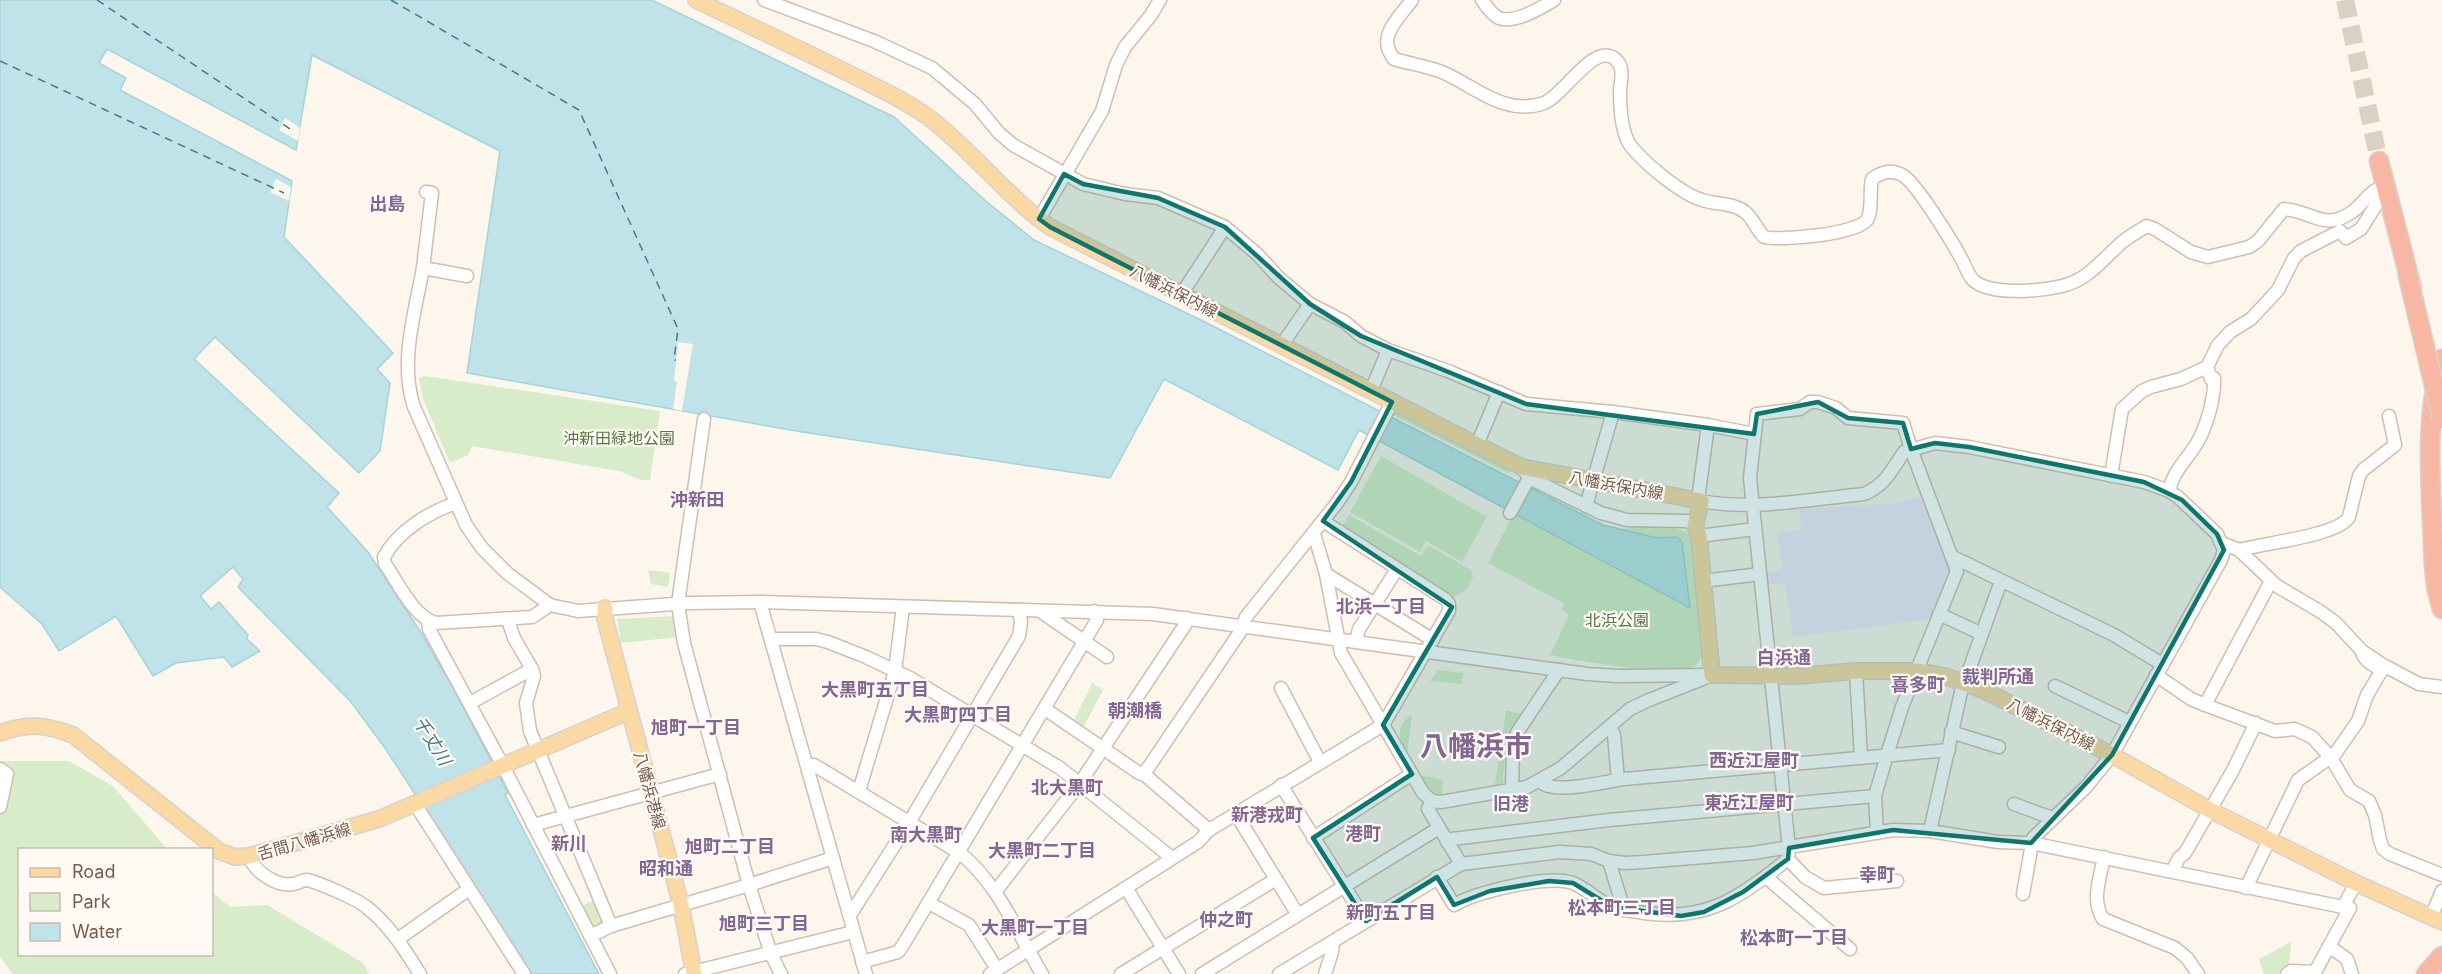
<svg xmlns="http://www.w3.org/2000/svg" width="2442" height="974" font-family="Inter,'Noto Sans JP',sans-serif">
<rect width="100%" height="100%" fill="#fdf6ec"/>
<polygon fill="#f3e8fa" points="1925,495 1953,571 1934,619 1793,637 1785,583 1765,585 1763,573 1782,570 1777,532 1801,530 1799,509 1895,503"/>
<g fill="#d8ecc9">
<polygon points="425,376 660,411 650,480 641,480 619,471 472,446 468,455 450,463 423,399 419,378"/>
<polygon points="1396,410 1511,467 1508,473 1393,415"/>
<polygon points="1381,456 1487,517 1462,562 1426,541 1420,552 1350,512"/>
<path d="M1514 513 1689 607 1682 542 1677 537 1657 538 1621 529C1640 528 1681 520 1693 539L1703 648C1702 654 1701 660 1696 665 1677 679 1575 660 1550 655L1569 615 1561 609 1565 604 1488 563Z"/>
<polygon points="1349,515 1421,556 1428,545 1471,570 1473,577 1469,587 1452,599 1341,528"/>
<polygon points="648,570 670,573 668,587 651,584"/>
<polygon points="675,616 679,637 621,643 617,619"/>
<polygon points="1438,670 1464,673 1461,684 1430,681"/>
<polygon points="1092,683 1103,690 1083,728 1073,722"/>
<polygon points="1506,710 1521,714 1507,741 1502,788 1494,790"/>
<path d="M1412 714 1407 755C1397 738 1396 726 1412 714Z"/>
<polygon points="0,761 69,761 113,786 167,849 20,850 20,954 212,954 212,893 231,907 267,905 363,963 369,974 13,974 0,957"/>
<polygon points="1420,775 1443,780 1441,802 1416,779"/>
<polygon points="596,900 607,928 591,938 576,908"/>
<polygon points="2291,942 2289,966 2278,974 2264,974 2259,959"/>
</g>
<polygon fill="#bfe3e8" stroke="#a5d3da" stroke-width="1.5" points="0,0 652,0 894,117 987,202 1034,240 1201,320 1603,525 1657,538 1677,537 1682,542 1690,608 1359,430 1338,470 1164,379 1110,478 802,432 467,373 500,151 312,55 296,150 107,49 99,63 126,78 120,90 292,181 284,237 393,353 377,369 390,383 380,451 359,473 215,337 194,359 339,493 327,507 368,552 420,631 452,686 508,793 505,795 599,974 532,974 385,748 351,702 238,587 243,579 233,567 200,596 211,609 219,602 248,635 247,639 260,651 232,667 224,657 176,663 153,676 116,616 59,651 42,624 0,587"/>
<g fill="#fdf6ec">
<polygon points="285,118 300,128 298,141 279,130"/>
<polygon points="276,179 291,187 289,201 270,192"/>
<polygon points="678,342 693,344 682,411 673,409 677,382 674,381"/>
</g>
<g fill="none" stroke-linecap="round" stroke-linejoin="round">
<g stroke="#437c86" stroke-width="1.5" stroke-dasharray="8 6" stroke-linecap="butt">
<polyline points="97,0 293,131"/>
<polyline points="391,0 579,110 678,329 674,360 676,360"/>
<polyline points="0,61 284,193"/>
</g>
<polyline stroke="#dcd0c4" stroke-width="18" stroke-dasharray="18 9" stroke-linecap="butt" points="2345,0 2379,161"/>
<g stroke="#d1beb0" stroke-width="15">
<g id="minor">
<polyline points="764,0 874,41 932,68 975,104 999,133 1013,145 1083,184 1125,194 1158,198 1225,227 1257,254 1279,278 1310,304 1345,322 1361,336 1388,350 1448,371 1526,404 1613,412 1708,425 1754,434"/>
<path d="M1412 0C1398 19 1376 37 1394 59 1410 64 1427 66 1442 72 1475 86 1505 117 1544 103 1562 96 1589 51 1609 56 1615 57 1620 63 1621 69 1623 76 1620 84 1620 91 1620 107 1621 131 1630 145 1643 162 1681 194 1702 200 1716 205 1732 202 1745 212 1753 218 1757 230 1764 237 1782 241 1857 234 1867 220 1873 211 1869 191 1872 179 1881 172 1891 169 1902 175 1916 182 1953 243 1962 260 1966 267 1968 275 1973 280 1990 296 2041 291 2062 286 2087 280 2099 263 2117 247 2125 238 2137 232 2147 226L2155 229 2191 252 2208 257 2249 247 2258 241 2284 209C2313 211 2324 232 2352 212 2361 206 2366 196 2376 190L2381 192V197L2361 229 2346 238 2340 231 2301 251 2294 258 2278 290 2251 319 2230 332 2218 345 2207 367 2211 379 2214 378C2215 397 2207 426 2197 443 2187 460 2173 471 2169 491"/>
<path d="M1482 0C1486 6 1492 15 1499 18 1514 24 1541 8 1554 0"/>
<polyline points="426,192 432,193 423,268 467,276"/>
<polyline points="1039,219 1102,111 1116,65 1125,47 1151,15 1160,0"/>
<path d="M423 268C415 313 399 362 414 407L466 525 482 548 507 573 550 605 578 611 688 603 760 602 1153 614 1587 674 1618 676 1712 675"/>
<polyline points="1181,295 1225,227"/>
<polyline points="1281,346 1310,304"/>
<polyline points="1371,391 1388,350"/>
<polyline points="704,419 678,604 684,643 749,885 771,954 781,974"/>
<polyline points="1477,445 1499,392"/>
<polyline points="1522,467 1529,478 1601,513 1627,520 1688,521 1695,526"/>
<polyline points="2111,476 2122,409 2142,391 2151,387 2181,379 2207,367"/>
<polyline points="1698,500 1708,425"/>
<path d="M1701 501C1754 511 1810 499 1864 494 1885 486 1892 469 1904 452L1935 443 1969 447 2144 482 2169 491 2178 497 2217 534 2224 550 2221 560 2112 755 2086 787 2033 838 2023 894"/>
<path d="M456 503C429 512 398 531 384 557L385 564C398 582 414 618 436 623L532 617 550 605"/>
<polyline points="1586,506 1613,412"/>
<polyline points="1510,513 1529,478"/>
<polyline points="1314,534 1326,574 1341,653 1423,793 1432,801 1441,802 1527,787 1561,768 1630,709 1649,700 1705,678"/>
<polyline points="1699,536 1755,529"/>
<polyline points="2222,543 2239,550 2277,586 2321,612 2336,623 2362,651 2383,665 2419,684 2442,687"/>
<path d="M2239 550C2263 543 2338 536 2349 517L2359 476 2363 470 2395 445 2389 416"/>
<polyline points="1953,557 2114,635 2162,664"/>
<polyline points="1326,574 1433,640"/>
<polyline points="1703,581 1760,574"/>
<polyline points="760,602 866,974"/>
<polyline points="1040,611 1107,657"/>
<polyline points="1939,614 1982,634"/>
<polyline points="508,620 514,638 532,669 534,676 526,703 530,731 611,926"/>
<polyline points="428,621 429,629 502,764 610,974"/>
<polyline points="771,639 816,639 828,642 866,657 910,678 1060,768 1172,858"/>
<polyline points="1356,641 1359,629 1397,569"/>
<polyline points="1856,671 1861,758"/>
<polyline points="2156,675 2191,699 2205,705 2275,731 2295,729 2312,737 2331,758 2350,790 2369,801 2375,815 2380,840 2383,849 2390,854 2442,875"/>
<polyline points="2055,686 2129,722"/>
<polyline points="1281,688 1320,762"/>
<polyline points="470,703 532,669"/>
<polyline points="2205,705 2271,581"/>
<polyline points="1045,709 1139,773 1145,775 1209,830"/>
<polyline points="1610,727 1614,735 1618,780"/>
<polyline points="1951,732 1999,747"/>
<path d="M808 765H814L960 853C999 885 1017 932 1042 974"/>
<polyline points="0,769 7,774 0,807"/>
<polyline points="1145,775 1146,771 1240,632 1246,617 1337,503 1351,482 1392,402"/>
<path d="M1540 781C1552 796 1606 781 1624 779 1732 770 1841 759 1949 750"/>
<polyline points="1281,785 1366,921"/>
<polyline points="859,791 895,671 903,607"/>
<polyline points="1512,791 1513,744 1518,731 1559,670"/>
<polyline points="1432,801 1428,809 1461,864"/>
<polyline points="415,804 524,974"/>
<polyline points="2014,804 2052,818"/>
<polyline points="1236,814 1298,915"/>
<polyline points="533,825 720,774"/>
<polyline points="1930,831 1961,692 2001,581"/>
<polyline points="1313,838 1412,774"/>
<polyline points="1447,842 1452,839 1609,820 1875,796"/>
<path d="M249 856C254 871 276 887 293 884 297 884 302 880 306 880 316 881 356 899 365 906 389 924 405 950 420 974"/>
<path d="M2104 857C2100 878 2091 900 2103 919L2175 948 2187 958 2198 974"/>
<polyline points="1788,859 1805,877 1824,888 1897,881"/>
<polyline points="1609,861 1624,910"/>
<polyline points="2172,871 2179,858 2185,853 2232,772 2256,723"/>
<path d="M1437 877 1454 905C1477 892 1548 874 1573 883 1587 889 1598 901 1612 907 1622 911 1634 911 1644 913 1708 922 1740 897 1788 859L1789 848 1750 478 1757 414 1800 409 1810 402H1818L1836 408 1848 418 1903 423 1911 449 1957 571 1902 707 1887 755 1875 796 1877 833"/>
<polyline points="1766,877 1850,949"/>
<polyline points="1126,888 1179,974"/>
<path d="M2246 888 2298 780 2335 754 2358 721 2367 695 2382 670C2374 665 2363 661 2362 651"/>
<polyline points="995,892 1080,783 1185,625 1187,618"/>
<polyline points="929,903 969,925 997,969"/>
<polyline points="850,915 910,821 1019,636 1021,622 1019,610"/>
<polyline points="2431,917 2442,891"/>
<polyline points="590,936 611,926 749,885 833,858"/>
<polyline points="398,939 469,889"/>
<polyline points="2329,946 2347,959 2352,974"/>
<polyline points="862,962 898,952 903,945 1097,620 1094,611"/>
<polyline points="685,974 853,932"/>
<polyline points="990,974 1198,842 1209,830 1383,725 1449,611 1449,604 1445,599 1323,521"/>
<polyline points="1121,974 1276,879"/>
<polyline points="1202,974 1439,828"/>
<polyline points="1279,974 1461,864 1560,852 1591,854 1609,861 1625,863 1643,862 1753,853 1893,830 1930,831 1998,842 2031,843 2343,907 2356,883"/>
<polyline points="1325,974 1332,952 1333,942"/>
<polyline points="2287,974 2291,971 2315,972 2350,908 2343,907"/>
</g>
</g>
<g stroke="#dad1cd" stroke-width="18">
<g id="major">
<path d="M696 0C748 25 800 49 852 75 878 88 905 100 928 117 972 150 1005 195 1050 227L1477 445 1522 467 1701 501 1695 526 1699 536 1712 675 1797 676 1856 671H1918L1945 676 1983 690 2112 755 2210 810 2356 883 2442 922"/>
<polyline points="605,608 605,619 681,905 694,974"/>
<path d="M0 733C29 723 44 724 73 735L219 851 235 857 249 856 379 819 629 711"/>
</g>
</g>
<g stroke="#dad1cd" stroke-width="21">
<g id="highway">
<polyline points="2379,161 2412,288"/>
<path d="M2442 359C2426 413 2430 466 2432 521 2434 551 2432 580 2442 609"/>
<polyline points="2426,974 2442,956"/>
</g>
</g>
<use href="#minor" stroke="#fff" stroke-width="12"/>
<use href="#major" stroke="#fbd9a5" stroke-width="15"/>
<use href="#highway" stroke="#f7b7a3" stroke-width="18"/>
<g stroke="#dad1cd" stroke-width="21" stroke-linecap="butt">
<polyline id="highway-bridge" points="2407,272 2442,419"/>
</g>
<use href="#highway-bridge" stroke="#f7b7a3" stroke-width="18"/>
</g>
<path fill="#0f766e" fill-opacity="0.2" stroke="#0f766e" stroke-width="4.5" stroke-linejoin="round" d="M1064 174 1083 184 1158 198 1225 227 1310 304 1361 336 1526 404 1754 434 1757 414 1818 402 1848 418 1903 423 1911 449 1935 443 1969 447 2144 482 2182 500 2217 534 2224 550 2112 755 2031 843 1893 830 1789 848 1788 859 1743 892 1704 912 1681 916 1612 907 1573 883 1549 881 1490 891 1454 905 1437 877 1366 921 1313 838 1412 774 1383 725 1452 607 1323 521 1351 482 1392 402 1050 227 1039 219Z"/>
<g text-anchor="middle" stroke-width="4.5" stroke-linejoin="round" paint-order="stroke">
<g font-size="16" fill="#7a5c4d" stroke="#fffaf3">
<text transform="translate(1174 291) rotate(27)" y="6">八幡浜保内線</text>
<text transform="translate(1616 485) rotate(10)" y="6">八幡浜保内線</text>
<text transform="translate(2051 724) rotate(27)" y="6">八幡浜保内線</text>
<text transform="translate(650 790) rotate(75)" y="6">八幡浜港線</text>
<text transform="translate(304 841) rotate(-16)" y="6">舌間八幡浜線</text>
</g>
<g font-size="16" fill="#537a41" stroke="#fffaf3">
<text x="619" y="444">沖新田緑地公園</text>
<text x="1617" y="626">北浜公園</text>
</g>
<g font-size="18" font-weight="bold" fill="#846695" stroke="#fffaf3">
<text x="387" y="210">出島</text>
<text x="697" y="506">沖新田</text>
<text x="1381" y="613">北浜一丁目</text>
<text x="1784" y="664">白浜通</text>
<text x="1998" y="683">裁判所通</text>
<text x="1918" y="691">喜多町</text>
<text x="875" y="696">大黒町五丁目</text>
<text x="1135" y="717">朝潮橋</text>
<text x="958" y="721">大黒町四丁目</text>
<text x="696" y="734">旭町一丁目</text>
<text x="1754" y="767">西近江屋町</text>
<text x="1067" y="794">北大黒町</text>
<text x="1749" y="809">東近江屋町</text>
<text x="1511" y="810">旧港</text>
<text x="1267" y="821">新港戎町</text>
<text x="1363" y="840">港町</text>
<text x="926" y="841">南大黒町</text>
<text x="569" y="850">新川</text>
<text x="730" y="853">旭町二丁目</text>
<text x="1042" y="857">大黒町二丁目</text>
<text x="666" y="875">昭和通</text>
<text x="1877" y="881">幸町</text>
<text x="1622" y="914">松本町三丁目</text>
<text x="1391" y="919">新町五丁目</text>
<text x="1226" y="926">仲之町</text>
<text x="764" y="930">旭町三丁目</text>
<text x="1035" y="934">大黒町一丁目</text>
<text x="1794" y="944">松本町一丁目</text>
</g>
<g font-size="18" font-style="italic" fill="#437c86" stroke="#fffaf3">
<text transform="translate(432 741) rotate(58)" y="6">千丈川</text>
</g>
<g font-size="28" font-weight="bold" fill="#846695" stroke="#fffaf3">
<text x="1476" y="756">八幡浜市</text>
</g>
</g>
<rect x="18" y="848" width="195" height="108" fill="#fffaf3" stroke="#cabbb1" stroke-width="1.5"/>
<rect x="30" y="868" width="30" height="9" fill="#fbd9a5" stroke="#cabbb1" stroke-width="1.5"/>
<text x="72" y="878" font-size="18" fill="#7a5c4d">Road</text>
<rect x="30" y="893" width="30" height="18" fill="#d8ecc9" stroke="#cabbb1" stroke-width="1.5"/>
<text x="72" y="908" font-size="18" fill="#7a5c4d">Park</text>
<rect x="30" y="923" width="30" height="18" fill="#bfe3e8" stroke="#cabbb1" stroke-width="1.5"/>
<text x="72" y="938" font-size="18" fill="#7a5c4d">Water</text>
</svg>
